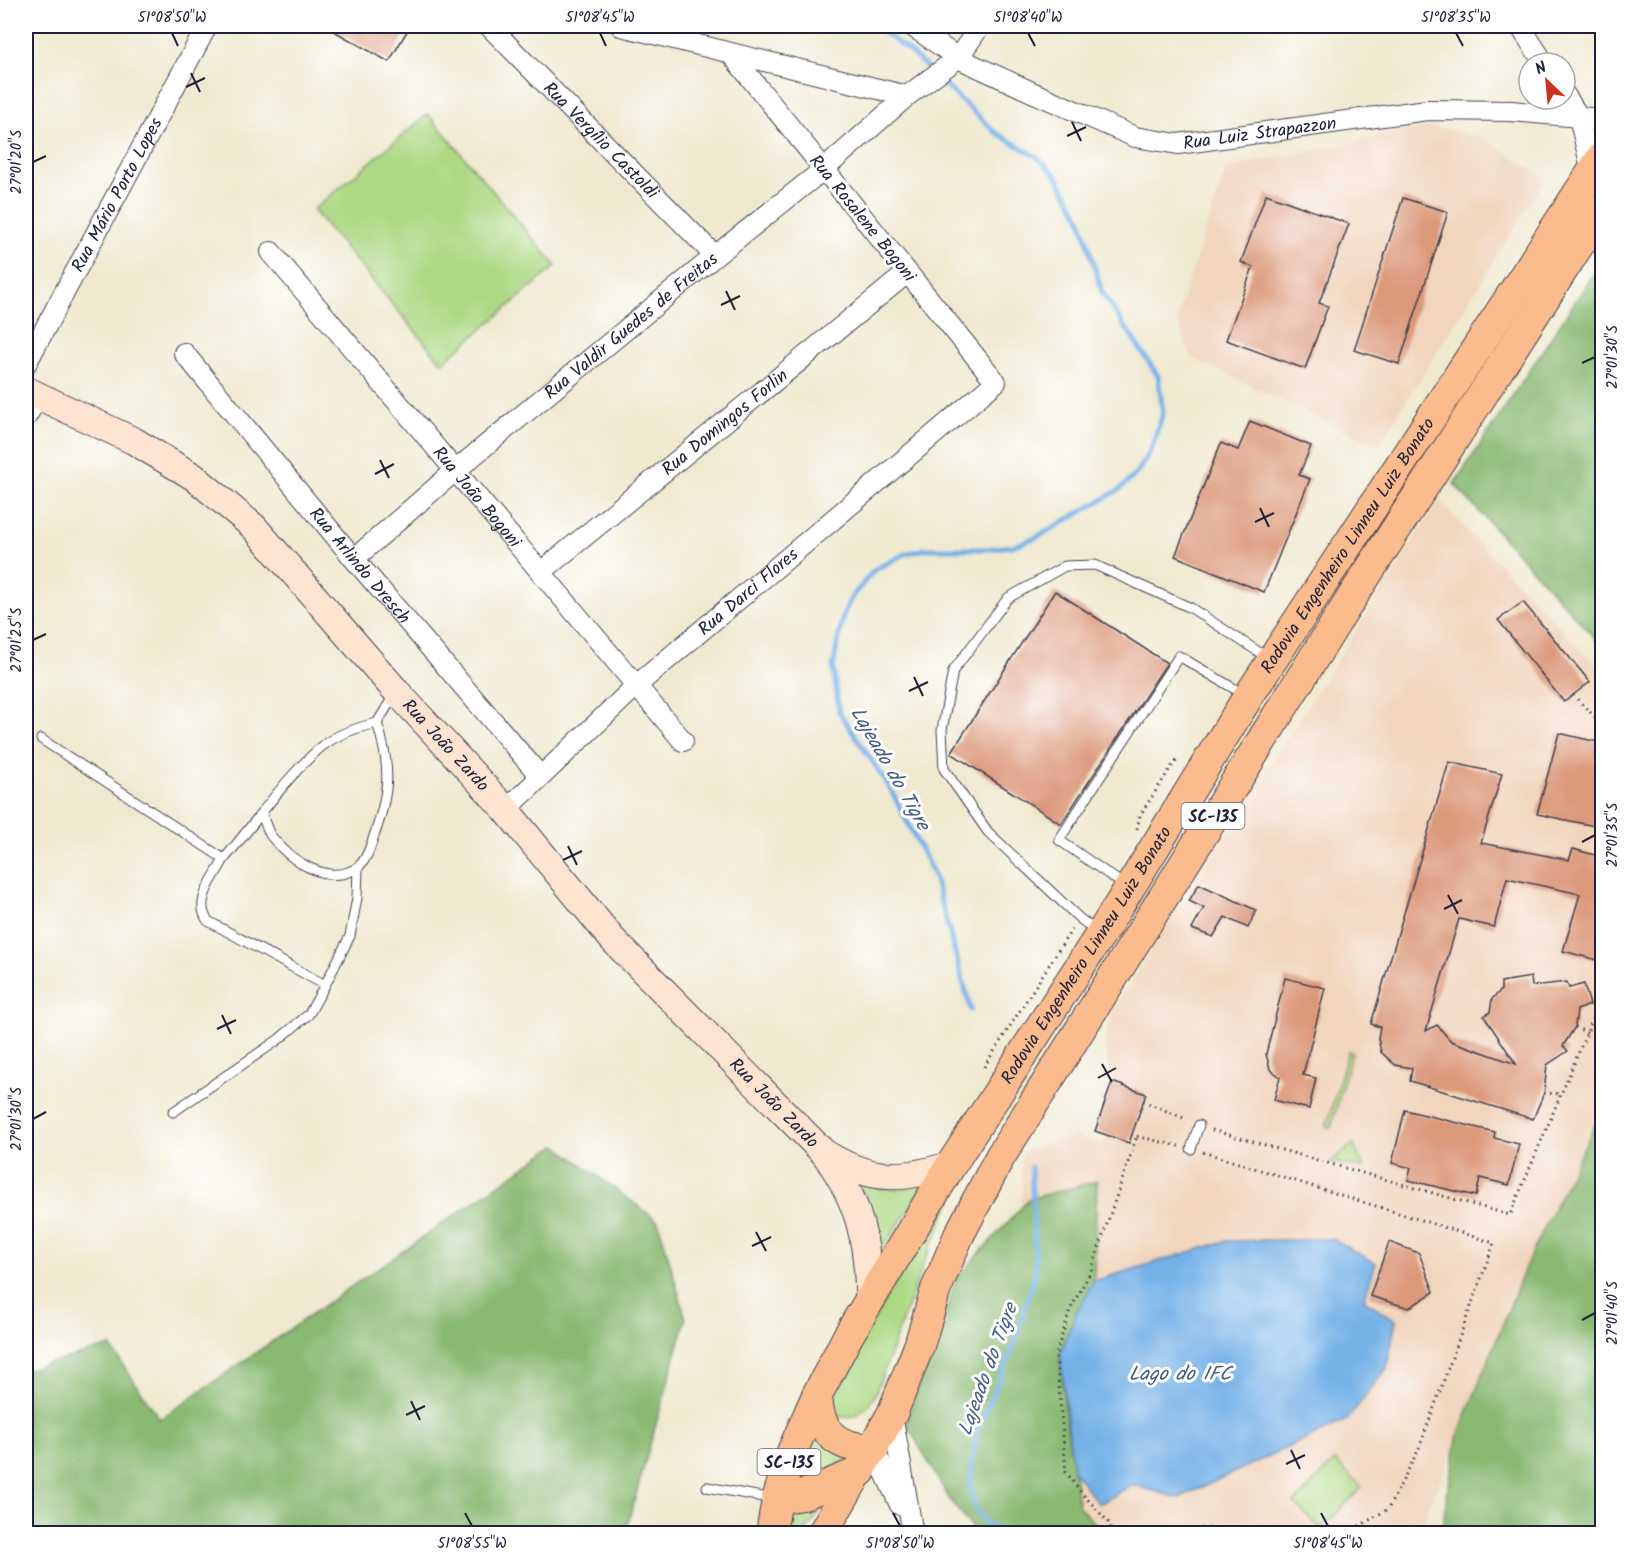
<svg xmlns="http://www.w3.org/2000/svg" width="1628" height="1559" font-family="Kalam,sans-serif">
<rect width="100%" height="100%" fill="#fff"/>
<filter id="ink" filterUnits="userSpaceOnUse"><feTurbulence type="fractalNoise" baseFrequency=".0167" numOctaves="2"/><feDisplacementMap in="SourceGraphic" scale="12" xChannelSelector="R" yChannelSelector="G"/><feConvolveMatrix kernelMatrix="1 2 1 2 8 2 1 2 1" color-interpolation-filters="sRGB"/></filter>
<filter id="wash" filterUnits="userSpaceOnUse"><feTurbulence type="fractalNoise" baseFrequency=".008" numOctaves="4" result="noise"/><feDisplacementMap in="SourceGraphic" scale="24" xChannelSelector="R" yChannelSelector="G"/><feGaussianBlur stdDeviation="1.35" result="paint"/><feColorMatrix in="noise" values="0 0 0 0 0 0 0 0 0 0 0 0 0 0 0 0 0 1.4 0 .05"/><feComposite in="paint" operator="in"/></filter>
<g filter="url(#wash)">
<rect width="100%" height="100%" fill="#efe9cf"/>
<g fill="#f1d5bd">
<polygon points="1432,126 1480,136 1546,178 1378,446 1192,358 1176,320 1226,168"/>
<polygon points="1439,501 1596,665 1602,679 1602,1102 1421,1525 1425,1533 1080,1533 1028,1449 1021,1154 1055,1140 1077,1137 1104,1145 1121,1092 1108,1070 1104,1039 1113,1009"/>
</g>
<g fill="#add985" stroke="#687e60" stroke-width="1.5">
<polygon points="428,114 556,266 442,363 313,210"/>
<polygon points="1348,1051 1352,1052 1331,1127 1326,1127"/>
<polygon points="1353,1144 1364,1168 1331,1162"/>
<path d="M962 1178 924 1262 875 1395C864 1415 842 1428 826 1405L922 1235Z"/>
<path d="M856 1181C879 1193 905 1191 928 1181L874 1261C876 1226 874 1212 856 1181Z"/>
<polygon points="807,1423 855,1451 843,1463 790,1488"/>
<polygon points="1335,1461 1362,1487 1321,1529 1294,1503"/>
<polygon points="829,1501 804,1533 777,1534 782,1506"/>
</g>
<g fill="#8ab972" stroke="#566e56" stroke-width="1.5">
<polygon points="1602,261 1602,646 1454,484"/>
<polygon points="1602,1110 1602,1533 1441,1533 1457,1438 1528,1261"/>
<polygon points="556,1145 658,1221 686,1319 625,1533 26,1533 26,1370 110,1346 160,1419"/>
<polygon points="1097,1181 1094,1281 1077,1311 1060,1354 1065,1413 1079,1507 1105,1533 976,1533 950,1500 906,1423 957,1278 1029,1199"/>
</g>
<polygon fill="#75b1e7" stroke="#4c6a91" stroke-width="1.5" points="1333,1239 1376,1263 1364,1300 1396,1320 1387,1368 1347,1420 1179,1498 1132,1485 1099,1504 1073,1471 1060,1354 1077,1311 1094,1281 1226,1241"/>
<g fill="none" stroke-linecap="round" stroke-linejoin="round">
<g stroke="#75b1e7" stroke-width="5">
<polyline points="875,26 910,52 995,132 1037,157 1056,175 1080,217 1102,292 1158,376 1163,413 1151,449 1137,473 1119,490 1037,537 1013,546 986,549 925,549 905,554 874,570 851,598 843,616 833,667 839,712 889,786 933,873 971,1010"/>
<polyline points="1002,1534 984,1521 974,1505 970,1483 977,1430 1012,1351 1036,1271 1031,1167"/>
</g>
</g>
<g id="blocks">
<g fill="#dc997a">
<polygon points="325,26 410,26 389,62"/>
<polygon points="1266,194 1349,224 1319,303 1328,306 1305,369 1226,340 1253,267 1241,262"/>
<polygon points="1403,198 1448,212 1399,364 1354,350"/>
<polygon points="1250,421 1311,446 1299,475 1310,479 1264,592 1175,556 1221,443 1238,450"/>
<polygon points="1055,591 1167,663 1061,824 951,753"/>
<polygon points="1523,602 1590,682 1564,702 1498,620"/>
<polygon points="1559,733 1602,743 1602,801 1595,826 1537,814"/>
<polygon points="1449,762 1502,774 1481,843 1569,860 1573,849 1602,857 1598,869 1602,871 1602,942 1597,960 1563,951 1580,894 1507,878 1494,927 1459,919 1426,1031 1437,1025 1451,1041 1516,1064 1484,1016 1490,1012 1492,999 1501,990 1501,982 1531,977 1532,986 1567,982 1569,988 1584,984 1590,1005 1577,1010 1575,1027 1563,1046 1568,1051 1547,1065 1544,1093 1533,1119 1410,1081 1412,1068 1395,1065 1381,1052 1378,1038 1380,1027 1371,1024"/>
<polygon points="1199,884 1256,910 1248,928 1225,917 1213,937 1192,929 1204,908 1189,901"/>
<polygon points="1285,978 1325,988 1303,1075 1316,1078 1309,1109 1274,1100 1280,1077 1270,1069 1266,1054"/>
<polygon points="1112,1082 1146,1094 1129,1143 1095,1131"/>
<polygon points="1405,1110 1495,1132 1494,1138 1519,1144 1509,1185 1480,1178 1476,1196 1408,1180 1411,1168 1392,1163"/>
<polygon points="1389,1242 1419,1253 1434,1292 1409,1308 1370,1296"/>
</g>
</g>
</g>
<g filter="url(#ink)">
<use href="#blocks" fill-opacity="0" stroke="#414051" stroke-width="1.5"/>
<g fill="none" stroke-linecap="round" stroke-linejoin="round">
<g stroke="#414051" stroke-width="11">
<g id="service">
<path d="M41 739 224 859C255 824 289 772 325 744 340 733 359 727 377 723L395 694"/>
<path d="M262 815C265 822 267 830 271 836 288 859 329 888 358 867 366 861 370 848 373 839 389 795 392 768 377 723"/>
<path d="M224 859C214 879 193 901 208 921L325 985 350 936 357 898 358 867"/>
<polyline points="1127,887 1059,840 1179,656 1245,695"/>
<polyline points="1096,931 1079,918 988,832 944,769 942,730 953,671 1008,598 1065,566 1095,565 1191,608 1268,658"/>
<polyline points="173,1112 278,1040 309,1014 325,985"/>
<polyline points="1191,1149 1199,1125"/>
<polyline points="707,1487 774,1499"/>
</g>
</g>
<g stroke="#414051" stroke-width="22">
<g id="minor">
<path id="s1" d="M489 26 715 256"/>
<polyline points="621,26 907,96"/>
<path id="s2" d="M912 26 958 58 1034 93 1135 137 1178 144 1427 110 1511 111 1602 119"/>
<polyline points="1520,26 1544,63"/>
<polyline points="1565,95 1579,117 1592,172"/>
<path id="s3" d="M271 252 683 741"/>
<path id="s4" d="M184 353 354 559 540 776"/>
<path id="s5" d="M26 364 207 26"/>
<polyline points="26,417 38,397"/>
<path id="s6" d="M354 559 456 470 715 256 823 170 907 96 958 58 980 26"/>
<path id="s7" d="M541 572 907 273"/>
<path id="s8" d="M506 810 637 685 996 382 731 54"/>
<polyline points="892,1414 913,1534"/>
<polyline points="874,1449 900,1505"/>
</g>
</g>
<g stroke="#414051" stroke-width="29">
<g id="secondary">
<path id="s9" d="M26 390 134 441 194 477 254 527 397 692 506 810 613 940 825 1154C861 1204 868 1242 869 1303"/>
<path d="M826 1154C871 1182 902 1180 951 1165"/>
</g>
</g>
<g stroke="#414051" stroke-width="32">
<g id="primary">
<path d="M817 1395C819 1433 836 1448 874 1449"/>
<polyline points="777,1499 803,1495 861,1471"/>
<path id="s10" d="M771 1534 777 1499 792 1452 817 1395 848 1336 951 1165 1104 929 1248 697 1602 157"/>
<polyline points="822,1534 892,1414 919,1346 936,1289 959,1235 1000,1157 1335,624 1602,209"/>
</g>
</g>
<g stroke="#414051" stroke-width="3" stroke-dasharray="1.5 4.5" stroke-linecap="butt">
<polyline points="1573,695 1602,724"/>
<polyline points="1137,829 1140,815 1174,763 1180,759"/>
<polyline points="1598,957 1602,957"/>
<polyline points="1575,1027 1587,1033"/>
<polyline points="984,1067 1072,929"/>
<polyline points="1544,1093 1561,1094"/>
<polyline points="1143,1101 1186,1119"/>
<polyline points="1212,1130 1510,1215 1602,997"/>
<polyline points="1131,1135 1179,1146"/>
<polyline points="1203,1152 1494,1243 1418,1451 1388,1509 1346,1534"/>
<polyline points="1110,1534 1111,1525 1080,1491 1066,1472 1056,1354 1070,1310 1091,1271 1137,1136"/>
<polyline points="1191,1534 1204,1528 1244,1534"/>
</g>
<use href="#service" stroke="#fff" stroke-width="9"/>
<use href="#minor" stroke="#fff" stroke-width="20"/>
<use href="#secondary" stroke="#fde4d1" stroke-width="27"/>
<use href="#primary" stroke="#fbbb8d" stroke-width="30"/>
</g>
</g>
<path fill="none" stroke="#22223b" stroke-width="2" d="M172 33 178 46M600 33 606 46M1028 33 1035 46M1456 33 1463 46M191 73 200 92M186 87 205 78M1072 122 1081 141M1067 136 1086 127M33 162 46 156M726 291 735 310M721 305 740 296M1582 363 1595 357M380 460 389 478M375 474 394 464M1260 508 1269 527M1255 522 1274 513M33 640 46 634M914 677 923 696M909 691 928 682M1582 842 1595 835M568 846 577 865M563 860 582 851M1448 895 1458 914M1444 909 1462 900M222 1015 231 1034M217 1029 236 1020M1102 1064 1112 1082M1098 1078 1116 1068M33 1119 46 1112M756 1232 766 1251M752 1246 771 1237M1582 1320 1595 1313M411 1401 420 1420M406 1415 425 1406M1291 1450 1300 1469M1286 1464 1305 1455M465 1513 472 1526M893 1513 900 1526M1321 1513 1328 1526"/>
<g text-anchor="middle" stroke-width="6" stroke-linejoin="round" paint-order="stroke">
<g fill="#fff" stroke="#646476" stroke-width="1.5">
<rect x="1181.5" y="803" width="63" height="26" rx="4.5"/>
<rect x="757.5" y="1449" width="63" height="26" rx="4.5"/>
</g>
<g font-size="16" font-weight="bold" fill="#22223b">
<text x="1213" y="822">SC-135</text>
<text x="789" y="1468">SC-135</text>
</g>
<g font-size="18" fill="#22223b" stroke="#fff">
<text dy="6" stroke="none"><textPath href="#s2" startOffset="376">Rua Luiz Strapazzon</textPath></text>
<text dy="6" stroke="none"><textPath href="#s1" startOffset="160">Rua Vergílio Castoldi</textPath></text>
<text dy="6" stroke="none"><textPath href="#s5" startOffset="192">Rua Mário Porto Lopes</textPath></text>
<text transform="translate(863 218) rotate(51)" y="6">Rua Rosalene Bogoni</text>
<text dy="6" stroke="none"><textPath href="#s6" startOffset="362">Rua Valdir Guedes de Freitas</textPath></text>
<text dy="6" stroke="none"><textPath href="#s7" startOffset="237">Rua Domingos Forlin</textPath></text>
<text dy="6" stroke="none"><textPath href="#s3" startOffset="320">Rua João Bogoni</textPath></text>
<text dy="6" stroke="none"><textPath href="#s10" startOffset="1149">Rodovia Engenheiro Linneu Luiz Bonato</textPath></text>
<text dy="6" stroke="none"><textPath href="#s4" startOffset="276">Rua Arlindo Dresch</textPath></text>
<text dy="6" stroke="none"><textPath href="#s8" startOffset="326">Rua Darci Flores</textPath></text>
<text dy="6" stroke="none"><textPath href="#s9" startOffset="558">Rua João Zardo</textPath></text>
<text dy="6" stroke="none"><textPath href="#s10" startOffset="663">Rodovia Engenheiro Linneu Luiz Bonato</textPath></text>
<text dy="6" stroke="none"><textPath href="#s9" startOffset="1044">Rua João Zardo</textPath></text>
</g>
<g font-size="20" font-style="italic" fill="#435b80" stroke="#fff">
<text transform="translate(891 768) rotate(60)" y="7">Lajeado do Tigre</text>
<text transform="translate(987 1369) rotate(-70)" y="7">Lajeado do Tigre</text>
<text x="1180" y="1380">Lago do IFC</text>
</g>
</g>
<rect width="1628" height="1559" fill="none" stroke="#fff" stroke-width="66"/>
<g transform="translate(1547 81) rotate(334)"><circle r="28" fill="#ffffff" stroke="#a7a7b1" stroke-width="1.5"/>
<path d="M0-4.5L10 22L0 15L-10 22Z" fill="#c8321e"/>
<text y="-9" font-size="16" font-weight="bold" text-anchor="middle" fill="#22223b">N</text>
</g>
<rect x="33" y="33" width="1562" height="1493" fill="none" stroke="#22223b" stroke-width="2"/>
<g font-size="15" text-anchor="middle" fill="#22223b">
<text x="172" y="22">51°08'50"W</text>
<text x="600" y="22">51°08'45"W</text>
<text x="1028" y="22">51°08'40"W</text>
<text x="1456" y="22">51°08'35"W</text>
<text transform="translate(16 162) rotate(-90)" y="5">27°01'20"S</text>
<text transform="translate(1612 357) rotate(-90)" y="5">27°01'30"S</text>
<text transform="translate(16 640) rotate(-90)" y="5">27°01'25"S</text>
<text transform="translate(1612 835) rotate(-90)" y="5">27°01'35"S</text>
<text transform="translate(16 1119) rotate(-90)" y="5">27°01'30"S</text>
<text transform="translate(1612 1313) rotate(-90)" y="5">27°01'40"S</text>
<text x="472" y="1548">51°08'55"W</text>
<text x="900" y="1548">51°08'50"W</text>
<text x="1328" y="1548">51°08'45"W</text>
</g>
</svg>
